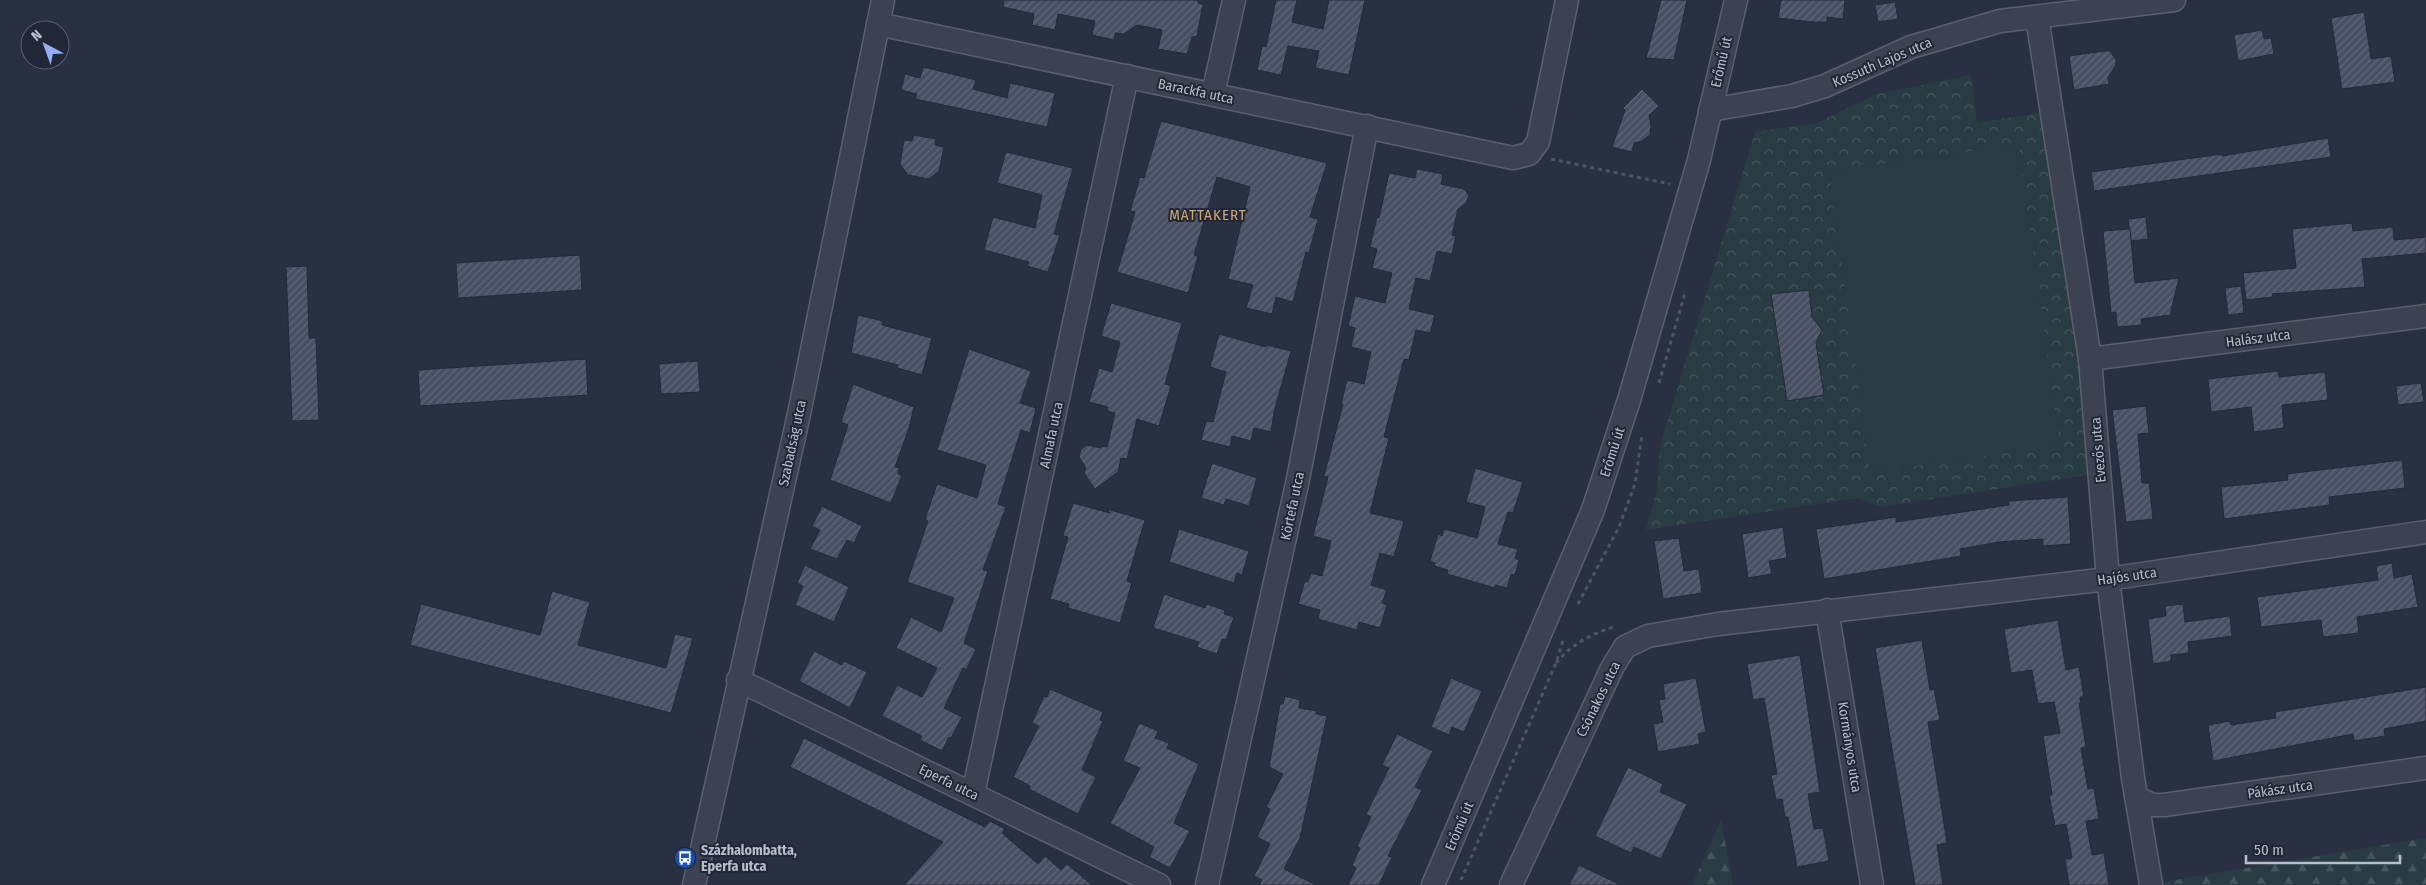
<svg xmlns="http://www.w3.org/2000/svg" width="2426" height="885" font-family="'Fira Sans Condensed',sans-serif">
<defs>
<pattern id="forest-firs" width="22" height="20" patternUnits="userSpaceOnUse" patternTransform="scale(1.25)"><rect width="22" height="20" fill="#2a3c43"/><path d="M5 1l3.5 6h-7zM16 11l3.5 6h-7z" fill="#47565d"/></pattern>
<pattern id="park-crowns" width="20" height="18" patternUnits="userSpaceOnUse" patternTransform="scale(1.25)"><rect width="20" height="18" fill="#2a3c43"/><path d="M2 6a3 3 0 1 1 6 0M12 15a3 3 0 1 1 6 0" fill="none" stroke="#47565d"/></pattern>
<pattern id="building-hatch" width="6" height="6" patternUnits="userSpaceOnUse" patternTransform="scale(1.25)"><rect width="6" height="6" fill="#484f63"/><path d="M-1 1l2-2M0 6l6-6M5 7l2-2" fill="none" stroke="#606778"/></pattern>
</defs>
<rect width="100%" height="100%" fill="#283042"/>
<g fill="url(#forest-firs)">
<polygon points="1721,820 1733,885 1692,885"/>
<polygon points="2426,838 2426,885 2148,885 2151,884"/>
</g>
<polygon fill="url(#park-crowns)" points="1971,75 1977,123 2055,110 2100,473 1881,507 1857,498 1646,530 1657,491 1660,446 1755,132 1817,123 1877,94"/>
<polygon fill="#2a3c43" points="2018,145 2060,446 1870,472 1829,171"/>
<g fill="url(#building-hatch)" stroke="#232939">
<polygon points="1004,0 1198,0 1198,3 1203,4 1197,36 1192,37 1187,54 1158,49 1162,30 1137,25 1124,34 1115,33 1114,40 1092,35 1095,21 1058,14 1055,30 1032,25 1034,14 1003,7"/>
<polygon points="1276,0 1297,0 1292,22 1323,29 1329,0 1365,0 1349,75 1315,68 1319,51 1288,46 1281,75 1257,70 1262,46 1266,47"/>
<polygon points="1661,0 1687,0 1674,60 1646,58"/>
<polygon points="1781,0 1845,0 1843,19 1827,17 1827,22 1812,22 1778,18"/>
<polygon points="1895,2 1898,19 1878,22 1875,5"/>
<polygon points="2364,12 2371,59 2391,56 2395,82 2342,89 2331,18"/>
<polygon points="2262,30 2264,39 2271,38 2274,54 2238,61 2234,35"/>
<polygon points="2104,51 2110,51 2116,60 2116,65 2108,77 2109,84 2074,90 2069,56"/>
<polygon points="923,67 976,80 973,89 1007,98 1010,83 1055,93 1047,127 915,99 917,94 901,90 905,74 920,78"/>
<polygon points="1642,89 1659,106 1649,115 1651,126 1650,135 1642,141 1634,143 1632,152 1612,147 1625,110 1623,108"/>
<polygon points="1161,121 1327,163 1310,217 1318,219 1309,253 1306,252 1293,302 1276,297 1272,314 1246,308 1253,285 1228,279 1250,187 1217,177 1194,255 1198,256 1188,293 1117,272 1135,212 1130,211 1140,177 1144,178"/>
<polygon points="914,135 936,139 935,145 944,147 939,171 929,179 908,175 900,164 904,140 912,141"/>
<polygon points="2328,138 2331,157 2094,191 2091,172 2222,154 2222,156"/>
<polygon points="1006,152 1073,168 1054,234 1060,235 1048,272 1027,266 1029,262 984,250 993,217 1035,228 1042,195 997,183"/>
<polygon points="1417,169 1443,174 1441,184 1464,189 1469,195 1466,203 1458,209 1452,235 1456,236 1452,254 1437,251 1430,281 1416,278 1409,309 1435,315 1430,333 1416,330 1409,360 1404,359 1384,437 1389,438 1370,513 1404,521 1394,557 1380,553 1371,585 1387,590 1382,603 1387,605 1380,628 1359,622 1357,630 1318,619 1320,610 1298,604 1305,581 1308,582 1311,573 1322,576 1331,541 1313,536 1328,477 1324,476 1343,404 1341,404 1347,380 1364,384 1371,352 1351,347 1355,328 1348,326 1355,296 1385,303 1392,273 1372,268 1377,249 1370,247 1377,217 1379,218 1389,173 1415,178"/>
<polygon points="2146,217 2148,239 2131,241 2128,219"/>
<polygon points="2352,223 2353,231 2393,227 2394,240 2426,237 2426,253 2362,259 2365,287 2272,294 2273,297 2246,300 2243,273 2296,268 2292,229"/>
<polygon points="2130,229 2135,283 2179,278 2170,315 2141,319 2142,325 2117,327 2116,312 2111,313 2103,231"/>
<polygon points="580,255 582,290 458,298 456,263"/>
<polygon points="307,266 309,338 316,338 319,420 292,421 286,267"/>
<polygon points="2241,286 2244,313 2228,315 2225,288"/>
<polygon points="1809,290 1812,317 1822,330 1816,343 1824,395 1787,401 1771,294"/>
<polygon points="1111,303 1182,323 1165,384 1171,386 1159,426 1137,419 1127,459 1121,458 1118,472 1095,489 1084,473 1086,468 1079,457 1081,449 1087,445 1101,448 1101,446 1107,447 1115,413 1107,411 1108,407 1089,402 1099,368 1112,372 1120,342 1101,336"/>
<polygon points="858,315 883,321 882,325 932,338 922,375 897,368 898,365 851,353"/>
<polygon points="1219,334 1266,347 1267,345 1291,351 1274,412 1271,432 1254,428 1251,441 1232,436 1230,447 1201,440 1206,421 1213,422 1226,372 1210,367"/>
<polygon points="969,349 1031,371 1020,403 1036,408 1030,433 1021,430 998,504 1006,507 983,570 988,571 964,643 976,649 966,670 963,668 944,708 962,717 951,738 949,737 942,751 920,740 922,736 882,716 897,685 922,697 937,668 896,648 911,617 941,632 954,598 907,582 928,521 925,519 937,484 977,498 986,465 937,450"/>
<polygon points="586,359 588,395 420,406 418,370"/>
<polygon points="698,361 700,392 661,394 659,364"/>
<polygon points="2278,371 2279,377 2325,372 2328,400 2282,405 2284,428 2254,432 2251,407 2211,412 2208,379"/>
<polygon points="2421,383 2424,402 2398,405 2396,386"/>
<polygon points="853,384 914,407 909,428 895,467 899,468 898,474 902,475 891,503 830,480 848,425 841,422"/>
<polygon points="2146,406 2149,433 2138,434 2142,483 2149,483 2153,519 2126,522 2112,410"/>
<polygon points="2402,460 2405,488 2329,497 2330,505 2224,519 2221,487 2288,480 2287,474"/>
<polygon points="1212,463 1257,478 1249,506 1226,499 1224,505 1201,498"/>
<polygon points="1475,468 1523,482 1513,513 1508,512 1498,544 1518,549 1515,558 1519,560 1515,575 1511,574 1507,588 1495,585 1495,588 1447,574 1448,570 1434,566 1435,563 1430,561 1438,534 1442,536 1444,529 1477,538 1485,507 1466,502"/>
<polygon points="2068,497 2071,544 2043,546 2043,539 1999,542 1960,549 1961,556 1824,579 1816,529 1896,517 1896,522 2009,505 2009,501"/>
<polygon points="1073,503 1110,513 1107,509 1145,520 1127,581 1132,583 1120,623 1068,608 1069,604 1050,599 1068,537 1063,536"/>
<polygon points="822,506 862,526 854,543 847,540 837,559 810,549 820,530 812,526"/>
<polygon points="1783,527 1787,558 1769,561 1772,574 1748,578 1742,534"/>
<polygon points="1179,529 1249,551 1242,575 1237,573 1234,583 1169,562"/>
<polygon points="1679,538 1684,571 1699,569 1702,593 1663,599 1654,541"/>
<polygon points="2392,563 2394,578 2412,574 2418,607 2357,617 2359,633 2323,637 2321,620 2261,627 2257,597 2378,580 2376,566"/>
<polygon points="805,565 849,587 834,622 795,605 803,586 797,583"/>
<polygon points="552,591 590,602 578,645 666,668 675,634 693,638 671,713 410,645 421,604 540,635"/>
<polygon points="1164,594 1205,608 1206,604 1225,610 1224,614 1234,617 1226,640 1222,639 1217,654 1197,647 1199,642 1153,628"/>
<polygon points="2183,604 2185,622 2230,616 2232,636 2188,642 2189,653 2171,655 2171,661 2153,664 2148,619 2166,616 2165,606"/>
<polygon points="2058,620 2066,670 2079,667 2084,697 2080,697 2081,703 2079,703 2086,747 2081,748 2088,789 2094,788 2099,819 2086,821 2092,855 2104,853 2109,885 2069,885 2065,859 2072,858 2066,824 2055,826 2049,795 2052,795 2043,736 2060,733 2054,702 2038,704 2032,670 2011,673 2004,629"/>
<polygon points="1922,640 1930,690 1934,689 1940,720 1928,722 1947,843 1937,845 1943,885 1915,885 1875,648"/>
<polygon points="814,651 842,665 844,661 867,672 850,708 799,681"/>
<polygon points="1800,655 1820,792 1808,794 1814,829 1823,828 1829,861 1797,867 1788,817 1785,817 1782,799 1776,800 1771,775 1777,774 1764,698 1753,700 1747,664"/>
<polygon points="1451,678 1482,691 1464,732 1452,727 1449,735 1431,727"/>
<polygon points="1696,678 1706,732 1698,734 1700,744 1658,752 1653,724 1663,722 1659,700 1665,699 1663,684"/>
<polygon points="2426,687 2426,721 2384,729 2385,736 2354,741 2353,734 2213,761 2208,725 2230,721 2231,725 2276,718 2275,712"/>
<polygon points="1050,689 1103,712 1100,720 1103,721 1082,770 1096,777 1078,814 1029,789 1030,786 1013,777 1039,726 1032,723 1044,696 1047,697"/>
<polygon points="1285,696 1300,700 1299,708 1317,711 1316,714 1327,716 1300,838 1284,869 1316,885 1259,885 1262,880 1254,876 1270,844 1257,837 1270,809 1266,807 1283,774 1269,767 1280,704 1283,704"/>
<polygon points="1139,723 1158,731 1155,738 1169,743 1167,748 1199,764 1174,823 1190,831 1170,868 1149,857 1154,847 1110,823 1140,768 1123,761"/>
<polygon points="1397,734 1433,751 1415,787 1422,790 1388,856 1392,857 1379,885 1348,885 1356,868 1352,865 1360,848 1357,846 1371,817 1366,814 1389,768 1382,765"/>
<polygon points="804,738 985,827 990,821 1005,829 1002,833 1038,864 1045,856 1061,870 1067,864 1092,885 904,885 943,842 790,767"/>
<polygon points="1628,767 1663,784 1660,792 1687,804 1661,859 1634,847 1631,853 1595,836"/>
<polygon points="1579,865 1621,885 1569,885"/>
</g>
<g fill="none" stroke-linecap="round" stroke-linejoin="round">
<g stroke="#5b606f" stroke-width="25">
<g id="minor">
<polyline points="2037,17 2090,359 2108,579 2133,778 2151,884"/>
<polyline points="878,24 1513,158 1529,154 1538,142 1567,0"/>
<polyline points="1213,94 1234,0"/>
<polyline points="1710,110 1792,96 1825,86 1911,47 2000,21 2174,0"/>
<polyline points="2090,359 2426,316"/>
<polyline points="1827,610 1872,885"/>
<polyline points="738,680 1159,885"/>
<polyline points="973,794 1127,76"/>
<polyline points="2136,797 2152,805 2164,805 2426,768"/>
<polyline points="694,885 799,414 883,0"/>
<polyline points="1207,885 1297,484 1367,126"/>
<polyline points="1433,885 1593,510 1629,400 1699,160 1736,0"/>
<polyline points="1511,885 1612,668 1625,647 1648,636 1718,624 2108,579 2426,532"/>
</g>
</g>
<g stroke="#49595f" stroke-width="3" stroke-dasharray="4 4" stroke-linecap="butt">
<polyline points="1551,159 1670,184"/>
<polyline points="1659,383 1685,293"/>
<polyline points="1578,604 1619,527 1635,484 1642,434"/>
<path d="M1556 663C1572 644 1591 634 1614 627"/>
<polyline points="1461,880 1556,663 1564,637"/>
</g>
<use href="#minor" stroke="#3c4251" stroke-width="22"/>
</g>
<defs>
<g id="bus-disc" transform="scale(1.125)"><circle r="9.5" fill="#1a4fb4" stroke="#212737"/><path d="M-5-6H5V4H4V6H2V4H-2V6H-4V4H-5ZM-3.5-4V0h7V-4ZM-3.5 1.2v1.5H-2V1.2ZM2 1.2v1.5H3.5V1.2Z" fill="#fff"/></g>
</defs>
<g fill-rule="evenodd">
<use href="#bus-disc" x="685" y="858"/>
</g>
<g text-anchor="middle" stroke-width="4" stroke-linejoin="round" paint-order="stroke">
<g font-size="14" fill="#babecb" stroke="#212737">
<text transform="translate(1721 62) rotate(-77)" y="5">Erőmű út</text>
<text transform="translate(1882 62) rotate(-23)" y="5">Kossuth Lajos utca</text>
<text transform="translate(1196 91) rotate(12)" y="5">Barackfa utca</text>
<text transform="translate(2258 338) rotate(-7)" y="5">Halász utca</text>
<text transform="translate(1051 435) rotate(-78)" y="5">Almafa utca</text>
<text transform="translate(792 443) rotate(-78)" y="5">Szabadság utca</text>
<text transform="translate(2098 450) rotate(-95)" y="5">Evezős utca</text>
<text transform="translate(1612 452) rotate(-72)" y="5">Erőmű út</text>
<text transform="translate(1292 506) rotate(-78)" y="5">Körtefa utca</text>
<text transform="translate(2127 576) rotate(-8)" y="5">Hajós utca</text>
<text transform="translate(1598 699) rotate(-64)" y="5">Csónakos utca</text>
<text transform="translate(1850 747) rotate(81)" y="5">Kormányos utca</text>
<text transform="translate(949 782) rotate(26)" y="5">Eperfa utca</text>
<text transform="translate(2280 789) rotate(-8)" y="5">Pákász utca</text>
<text transform="translate(1459 826) rotate(-67)" y="5">Erőmű út</text>
</g>
<g font-size="14" font-weight="bold" fill="#babecb" stroke="#212737" text-anchor="start">
<text x="701" y="855">Százhalombatta,<tspan x="701" dy="16">Eperfa utca</tspan></text>
</g>
<g font-size="15" letter-spacing="1" fill="#d1a76f" stroke="#212737">
<text x="1208" y="220">MATTAKERT</text>
</g>
</g>
<g transform="translate(45 45) rotate(319)"><circle r="24" fill="#212737" stroke="#5e6372"/>
<path d="M0-4L9 19L0 12L-9 19Z" fill="#96aef3"/>
<text y="-8" font-size="14" font-weight="bold" text-anchor="middle" fill="#babecb">N</text>
</g>
<path d="M2246 855v8h154v-8" fill="none" stroke="#babecb" stroke-width="2.5"/>
<text x="2254" y="855" font-size="15" fill="#babecb" stroke="#212737" stroke-width="4" paint-order="stroke">50 m</text>
</svg>
